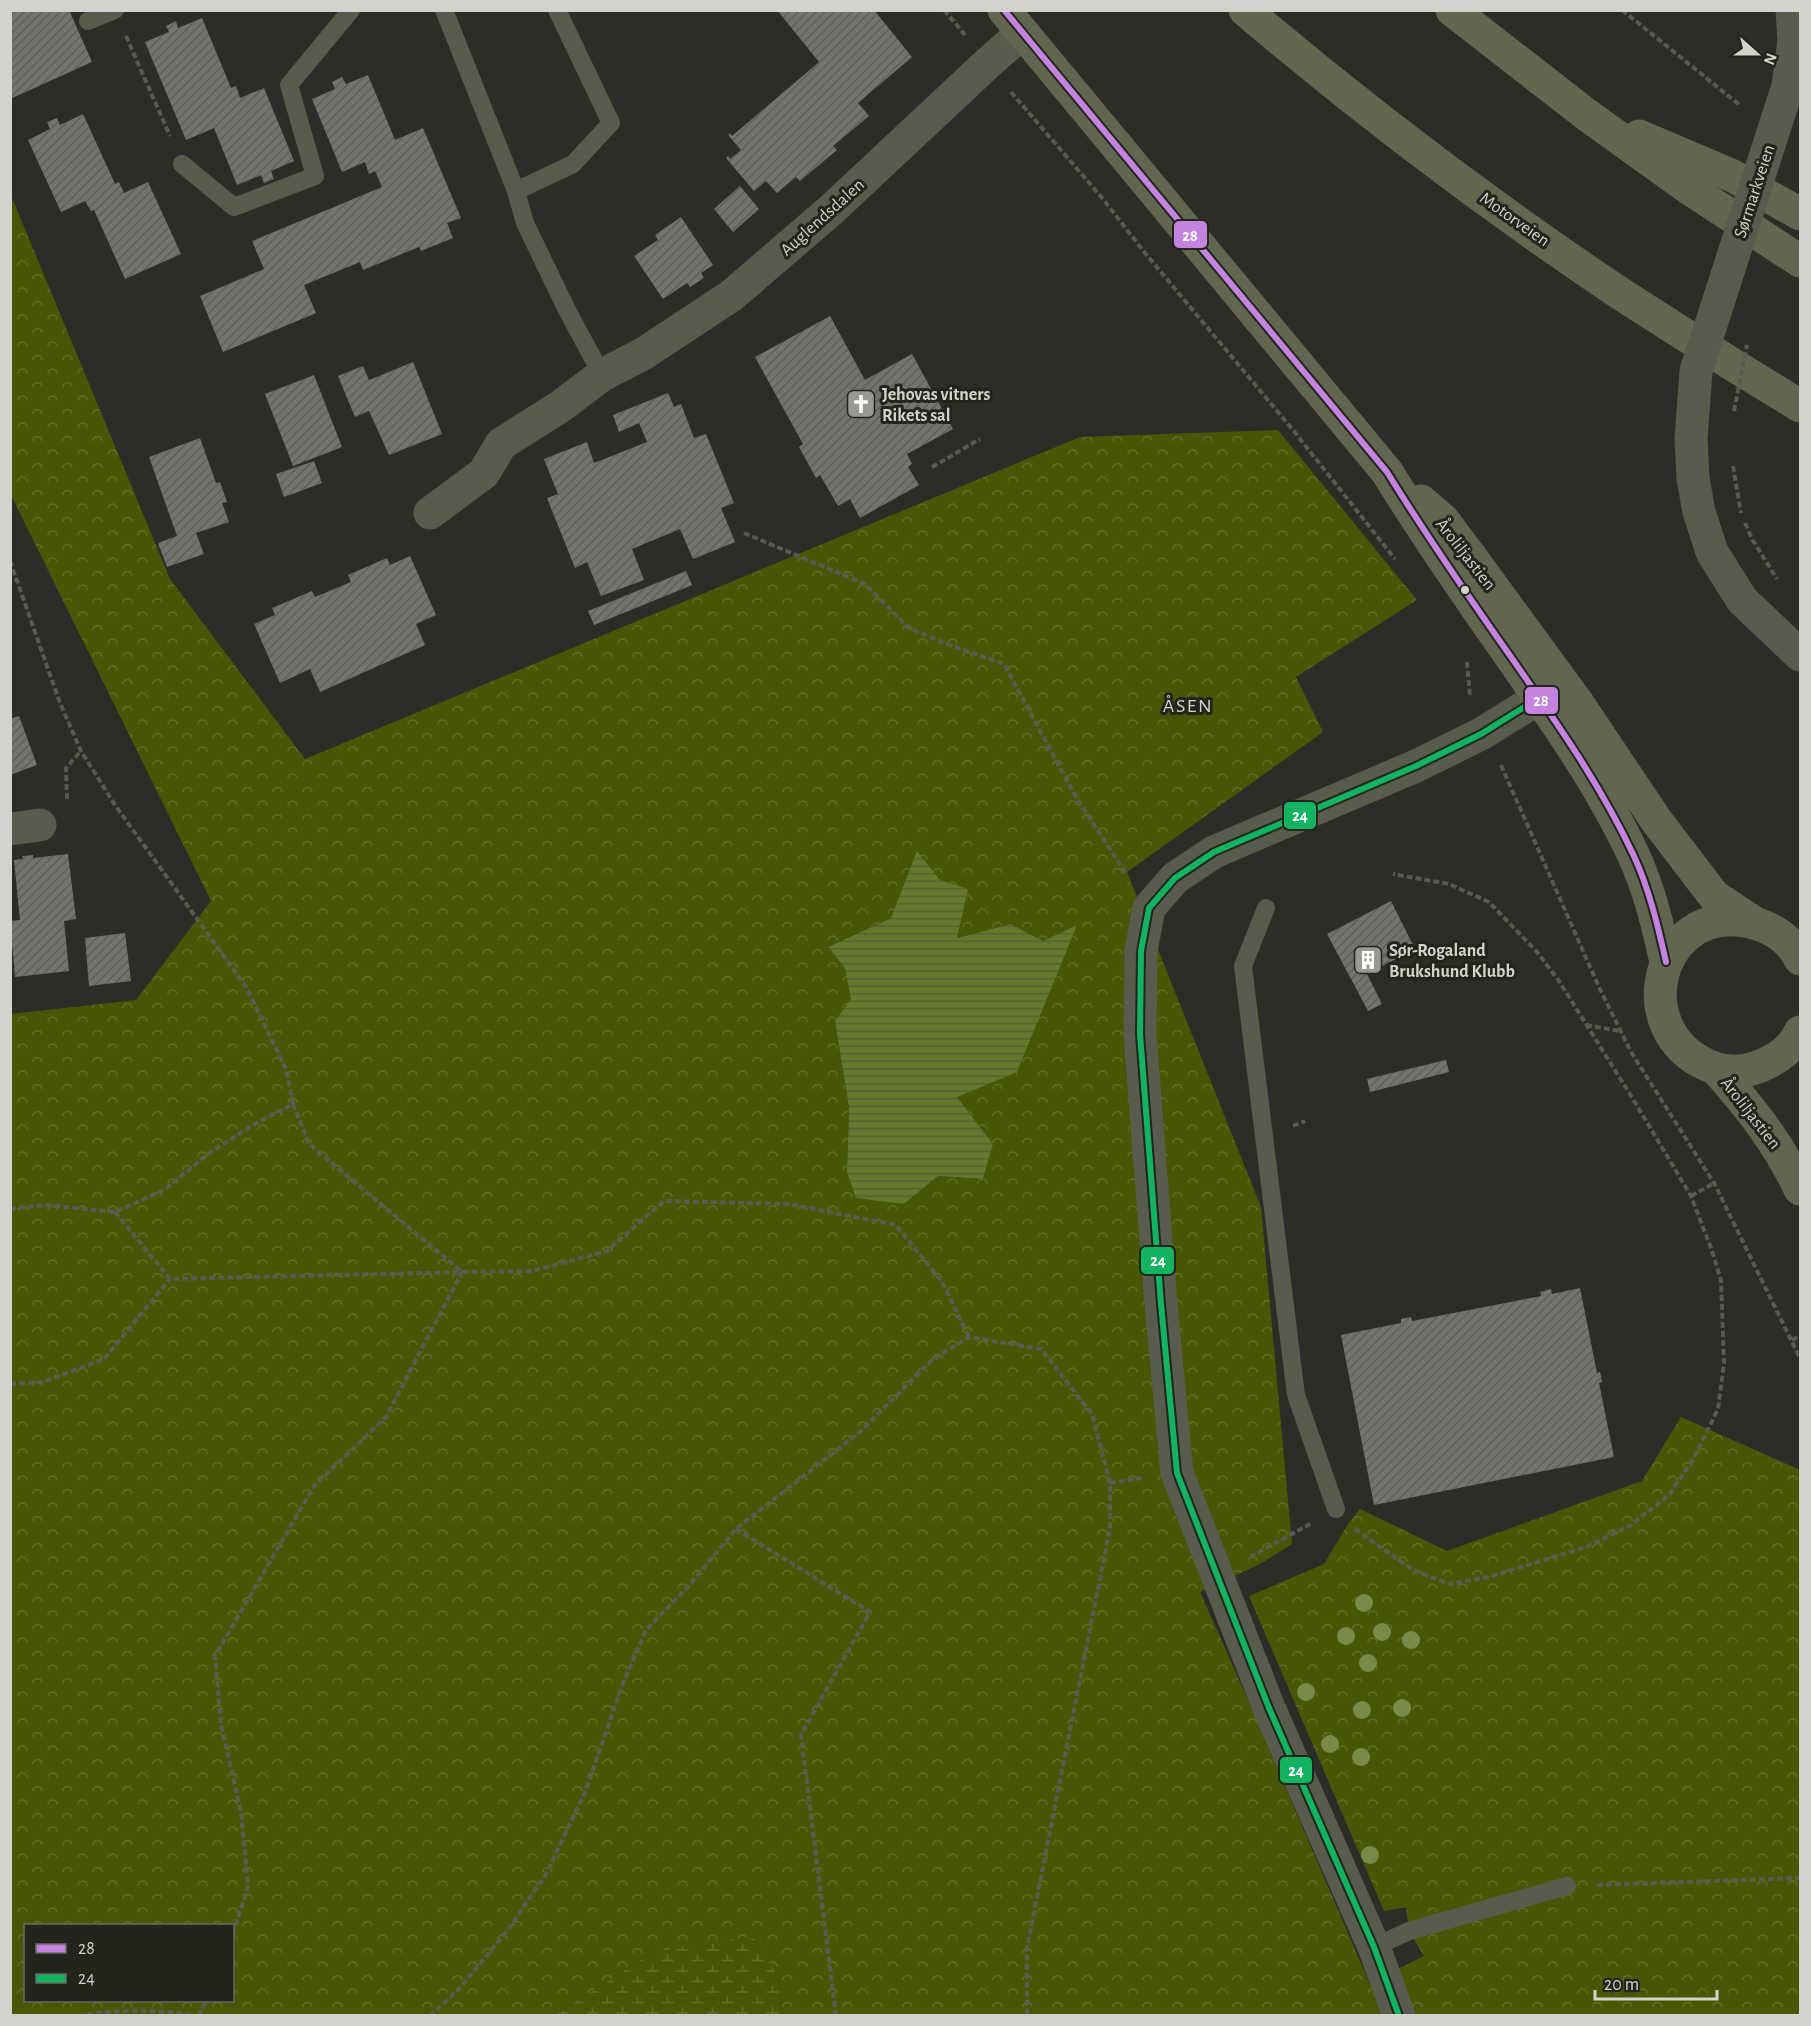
<svg xmlns="http://www.w3.org/2000/svg" width="1811" height="2026" font-family="'Alegreya Sans',sans-serif">
<defs>
<pattern id="forest-crowns" width="20" height="18" patternUnits="userSpaceOnUse" patternTransform="scale(1.5)"><rect width="20" height="18" fill="#485705"/><path d="M2 6a3 3 0 1 1 6 0M12 15a3 3 0 1 1 6 0" fill="none" stroke="#616e28"/></pattern>
<pattern id="wetland-marsh" width="20" height="14" patternUnits="userSpaceOnUse" patternTransform="scale(1.5)"><rect width="20" height="14" fill="#485705"/><path d="M1 5h8M5 5V1M11 12h8M15 12V8" fill="none" stroke="#616e28"/></pattern>
<pattern id="water-rules" width="6" height="5" patternUnits="userSpaceOnUse" patternTransform="scale(1.5)"><rect width="6" height="5" fill="#67782c"/><path d="M0 2.5h6" fill="none" stroke="#555f34"/></pattern>
<pattern id="building-hatch" width="6" height="6" patternUnits="userSpaceOnUse" patternTransform="scale(1.5)"><rect width="6" height="6" fill="#72746f"/><path d="M-1 1l2-2M0 6l6-6M5 7l2-2" fill="none" stroke="#5e5f5b"/></pattern>
</defs>
<rect width="100%" height="100%" fill="#2b2d27"/>
<g fill="url(#forest-crowns)" fill-rule="evenodd">
<path d="M10 193 170 579 305 759 1080 437 1278 430 1417 600 1296 677 1323 732 1127 872 1261 1207 1292 1544 1260 1564 1200 1592 1252 1709 1383 2015H783L778 1977 653 1952 555 2015H11V1014L136 1000 211 901 11 495ZM891 918 957 938 1011 924 1043 941 1077 926 957 1097 993 1144 983 1179 938 1176 904 1204 847 1171 849 1108 835 1021 852 999 845 968 828 947ZM26 1926H232V2000H26Z"/>
<polygon points="1681,1417 1800,1470 1800,2015 1410,2015 1388,1974 1424,1956 1409,1931 1406,1907 1384,1911 1249,1596 1324,1564 1348,1524 1360,1509 1447,1551 1642,1481"/>
</g>
<polygon fill="url(#wetland-marsh)" points="753,1936 778,1977 783,2015 555,2015 653,1952"/>
<polygon fill="url(#water-rules)" points="917,851 940,880 968,889 957,938 1011,924 1043,941 1077,925 1017,1072 957,1097 993,1144 983,1179 938,1176 904,1204 856,1198 847,1171 849,1108 835,1021 851,999 845,968 828,947 891,918"/>
<g fill="url(#building-hatch)">
<polygon points="10,10 69,10 92,62 10,99"/>
<polygon points="777,10 874,10 912,57 858,103 869,116 833,146 837,150 800,181 796,177 777,193 766,181 754,191 726,158 728,156 730,159 741,150 728,135 730,133 732,136 819,62"/>
<polygon points="202,18 231,88 236,86 240,98 264,88 294,161 271,171 274,179 264,183 261,175 237,185 214,128 186,140 145,42 169,32 166,26 176,21 178,28"/>
<polygon points="368,75 395,140 423,128 461,218 447,223 453,238 421,251 419,247 363,270 360,262 304,285 316,313 223,352 200,296 264,269 252,241 382,187 375,171 369,174 365,162 342,172 312,99 335,89 332,82 342,77 346,84"/>
<polygon points="83,114 115,184 119,182 124,193 148,182 181,254 125,279 94,210 91,211 85,201 61,212 28,140 50,129 47,122 57,118 60,125"/>
<polygon points="740,186 759,209 733,232 714,209"/>
<polygon points="681,217 713,265 701,273 704,278 690,287 687,283 663,299 634,256 658,240 655,235"/>
<polygon points="830,316 865,380 912,354 953,429 907,454 912,464 908,467 919,485 860,518 850,499 838,506 820,475 816,478 799,447 803,444 755,357"/>
<polygon points="413,362 442,434 389,455 369,411 355,417 338,376 363,366 369,380"/>
<polygon points="314,375 342,447 293,466 265,394"/>
<polygon points="668,393 674,407 681,404 694,438 706,434 734,503 721,508 735,542 693,559 680,529 632,549 644,580 601,596 587,562 575,568 547,498 558,494 544,459 587,442 594,463 647,442 639,423 619,432 613,415"/>
<polygon points="200,438 216,483 220,482 227,502 222,503 229,522 196,533 204,554 167,567 158,543 177,536 149,457"/>
<polygon points="314,461 322,483 284,497 276,474"/>
<polygon points="410,556 436,615 416,624 425,645 320,692 310,669 280,683 254,624 275,615 272,608 312,591 315,597 351,582 348,575 387,558 390,565"/>
<polygon points="686,571 692,585 594,625 588,611"/>
<polygon points="19,716 37,765 10,775 10,719"/>
<polygon points="68,854 76,919 64,921 69,971 15,977 10,921 20,920 14,860 23,859 22,856 33,855 33,858"/>
<polygon points="1391,901 1415,949 1367,974 1382,1004 1368,1011 1327,934"/>
<polygon points="125,933 131,981 89,986 85,938"/>
<polygon points="1446,1060 1449,1072 1370,1092 1367,1079"/>
<polygon points="1580,1288 1597,1373 1600,1372 1602,1382 1599,1383 1614,1457 1374,1505 1341,1335 1401,1323 1401,1319 1411,1317 1412,1321 1541,1296 1540,1292 1551,1289 1552,1294"/>
</g>
<g fill="none" stroke-linecap="round" stroke-linejoin="round">
<g stroke="#585c50" stroke-width="4" stroke-dasharray="6 3" stroke-linecap="butt">
<polyline points="944,10 965,35"/>
<polyline points="1622,10 1741,106"/>
<polyline points="126,36 170,136"/>
<polyline points="1011,92 1103,199 1145,253 1293,430 1395,559"/>
<polyline points="932,467 980,439"/>
<polyline points="1745,523 1752,539 1777,579"/>
<polyline points="744,533 865,584 909,628 944,643 1004,664 1077,799 1127,875"/>
<polyline points="10,561 60,703 81,751 115,805 246,987 286,1069 293,1104 253,1125 211,1152 164,1190 115,1212 46,1205 10,1209"/>
<polyline points="1467,662 1470,697"/>
<polyline points="1501,765 1598,985 1631,1052 1714,1183 1800,1358"/>
<polyline points="67,799 66,768 81,751"/>
<polyline points="1586,1025 1620,1031"/>
<polyline points="293,1104 309,1144 462,1272 532,1271 607,1251 664,1201 789,1204 896,1225 942,1282 969,1337"/>
<polyline points="1293,1126 1305,1121"/>
<polyline points="1691,1196 1714,1183"/>
<polyline points="115,1212 170,1279 462,1272 386,1417 314,1486 215,1656 221,1724 241,1812 248,1886 232,1937"/>
<polyline points="1792,1340 1800,1336"/>
<polyline points="10,1384 43,1382 104,1359 170,1279"/>
<polyline points="1110,1483 1142,1478"/>
<polyline points="736,1529 870,1612 801,1735 836,2016"/>
<polyline points="1355,1529 1413,1570 1450,1584 1488,1577 1586,1547 1631,1525 1669,1495 1694,1458 1718,1409 1724,1363 1721,1280 1711,1248 1691,1196 1633,1099 1559,981 1537,952 1489,902 1449,884 1393,874"/>
<polyline points="1250,1557 1312,1523"/>
<polyline points="1597,1885 1800,1878"/>
<path d="M78 2016C118 2009 157 2009 197 2016"/>
<polyline points="198,2016 207,2000"/>
<polyline points="430,2016 460,1988 507,1931 546,1874 586,1790 622,1686 646,1630 687,1588 736,1529 861,1431 932,1360 969,1337 1041,1349 1092,1414 1110,1483 1110,1528 1027,1948 1027,2016"/>
</g>
<g stroke="#575c4c" stroke-width="18">
<polyline points="444,10 516,191 525,223 568,312 602,375"/>
<polyline points="88,21 115,10"/>
<polyline points="182,164 234,207 315,176 289,85 351,10"/>
<polyline points="516,191 573,164 611,123 557,10"/>
<polyline points="1266,908 1243,966 1296,1395 1336,1509"/>
<polyline points="1374,1947 1409,1931 1567,1886"/>
</g>
<g stroke="#575c4c" stroke-width="33">
<polyline points="1788,86 1794,41 1792,10"/>
<polyline points="1693,478 1699,512 1712,552 1742,600 1800,655"/>
<polyline points="430,513 484,473 501,444 561,406 602,375 643,354 731,296 831,210 988,63 1022,33"/>
<polyline points="10,829 40,825"/>
<polyline points="1399,2016 1374,1947 1269,1708 1177,1473 1161,1304 1140,1034 1141,951 1149,908 1175,878 1214,852 1416,766 1481,734 1539,698"/>
</g>
<g stroke="#616651" stroke-width="33">
<path d="M1004 10 1387 472C1426 535 1468 596 1511 657 1555 720 1600 784 1633 854 1649 888 1658 926 1666 962"/>
<polyline points="1421,501 1443,520 1473,560 1577,702 1656,820 1714,896 1752,921"/>
<path d="M1800 959C1789 935 1762 922 1737 920 1654 915 1630 1031 1707 1065 1722 1072 1740 1073 1755 1068 1775 1061 1791 1051 1800 1032"/>
<path d="M1717 1070C1752 1110 1777 1141 1800 1189"/>
</g>
<g stroke="#626850" stroke-width="33">
<path d="M1245 10C1363 110 1487 204 1615 290 1676 330 1738 368 1800 406"/>
<polyline points="1452,10 1587,115 1690,189 1800,261"/>
<polyline points="1639,136 1733,176 1800,214"/>
</g>
<g stroke="#585c50" stroke-width="4" stroke-dasharray="6 3" stroke-linecap="butt">
<polyline points="1734,411 1747,345"/>
<polyline points="1733,466 1741,513"/>
</g>
<polyline stroke="#575c4c" stroke-width="33" points="1693,478 1691,439 1696,371 1788,86"/>
<g stroke="#22251b" stroke-width="10">
<path id="bus-1" d="M1004 10 1387 472C1426 535 1468 596 1511 657 1555 720 1600 784 1633 854 1649 888 1658 926 1666 962"/>
</g>
<g stroke="#22251b" stroke-width="10">
<polyline id="bus-2" points="1399,2016 1374,1947 1269,1708 1177,1473 1161,1304 1140,1034 1141,951 1149,908 1175,878 1214,852 1416,766 1481,734 1539,698"/>
</g>
<use href="#bus-1" stroke="#c483df" stroke-width="6"/>
<use href="#bus-2" stroke="#13b361" stroke-width="6"/>
</g>
<g fill="#7b8a4b">
<circle cx="1364" cy="1603" r="9"/>
<circle cx="1382" cy="1632" r="9"/>
<circle cx="1346" cy="1636" r="9"/>
<circle cx="1411" cy="1640" r="9"/>
<circle cx="1368" cy="1663" r="9"/>
<circle cx="1306" cy="1692" r="9"/>
<circle cx="1402" cy="1708" r="9"/>
<circle cx="1362" cy="1710" r="9"/>
<circle cx="1330" cy="1744" r="9"/>
<circle cx="1361" cy="1757" r="9"/>
<circle cx="1370" cy="1855" r="9"/>
</g>
<defs>
<g id="church-square" transform="scale(1.5)"><rect x="-9" y="-9" width="18" height="18" rx="4" fill="#979a93" stroke="#22251b"/><path d="M-1.2-6h2.4v3.5h3.3v2.4h-3.3V6h-2.4V-.1h-3.3v-2.4h3.3Z" fill="#fff"/></g>
<g id="building-square" transform="scale(1.5)"><rect x="-9" y="-9" width="18" height="18" rx="4" fill="#979a93" stroke="#22251b"/><path d="M-4-6H4V6H1V3H-1V6H-4ZM-2.5-4.3h1.7v1.8h-1.7ZM.8-4.3h1.7v1.8H.8ZM-2.5-1h1.7V.8h-1.7ZM.8-1h1.7V.8H.8Z" fill="#fff"/></g>
</defs>
<g fill-rule="evenodd">
<use href="#church-square" x="861" y="404"/>
<use href="#building-square" x="1368" y="960"/>
</g>
<circle fill="#d1d4cd" stroke="#22251b" stroke-width="2" cx="1465" cy="590" r="5"/>
<g text-anchor="middle" stroke-width="6" stroke-linejoin="round" paint-order="stroke">
<g font-size="18" fill="#d1d4cd" stroke="#22251b">
<text transform="translate(1754 191) rotate(-72)" y="6">Sørmarkveien</text>
<text transform="translate(822 217) rotate(-42)" y="6">Auglendsdalen</text>
<text transform="translate(1515 219) rotate(35)" y="6">Motorveien</text>
<text transform="translate(1466 554) rotate(52)" y="6">Åroliljastien</text>
<text transform="translate(1751 1113) rotate(52)" y="6">Åroliljastien</text>
</g>
<g font-size="18" font-weight="bold" fill="#d1d4cd" stroke="#22251b" text-anchor="start">
<text x="882" y="400">Jehovas vitners<tspan x="882" dy="21">Rikets sal</tspan></text>
<text x="1389" y="956">Sør-Rogaland<tspan x="1389" dy="21">Brukshund Klubb</tspan></text>
</g>
<g font-size="20" letter-spacing="1.5" fill="#d1d4cd" stroke="#22251b">
<text x="1188" y="712">ÅSEN</text>
</g>
</g>
<g stroke="#22251b" stroke-width="2">
<rect x="1173" y="220" width="35" height="29" rx="6" fill="#c483df"/>
<rect x="1524" y="686" width="35" height="29" rx="6" fill="#c483df"/>
<rect x="1283" y="801" width="34" height="29" rx="6" fill="#13b361"/>
<rect x="1140" y="1246" width="35" height="29" rx="6" fill="#13b361"/>
<rect x="1279" y="1756" width="34" height="28" rx="6" fill="#13b361"/>
</g>
<g font-size="16" text-anchor="middle" font-weight="bold" fill="#fff">
<text x="1190" y="241">28</text>
<text x="1541" y="706">28</text>
<text x="1300" y="821">24</text>
<text x="1158" y="1266">24</text>
<text x="1296" y="1776">24</text>
</g>
<rect width="1811" height="2026" fill="none" stroke="#d1d4cd" stroke-width="24"/>
<rect x="24" y="1924" width="210" height="78" fill="#22251b" stroke="#686b62" stroke-width="1.5"/>
<rect x="36" y="1944" width="30" height="9" fill="#c483df" stroke="#686b62" stroke-width="1.5"/>
<text x="78" y="1954" font-size="18" fill="#d1d4cd">28</text>
<rect x="36" y="1974" width="30" height="9" fill="#13b361" stroke="#686b62" stroke-width="1.5"/>
<text x="78" y="1984" font-size="18" fill="#d1d4cd">24</text>
<g transform="translate(1757 54) rotate(111)" stroke="#22251b" stroke-width="4.5" paint-order="stroke">
<path d="M0-4.5L10 22L0 15L-10 22Z" fill="#d1d4cd"/>
<text y="-9" font-size="16" font-weight="bold" text-anchor="middle" fill="#d1d4cd">N</text>
</g>
<path d="M1595 1990v9h122v-9" fill="none" stroke="#d1d4cd" stroke-width="3"/>
<text x="1604" y="1990" font-size="18" fill="#d1d4cd" stroke="#22251b" stroke-width="4.5" paint-order="stroke">20 m</text>
</svg>
